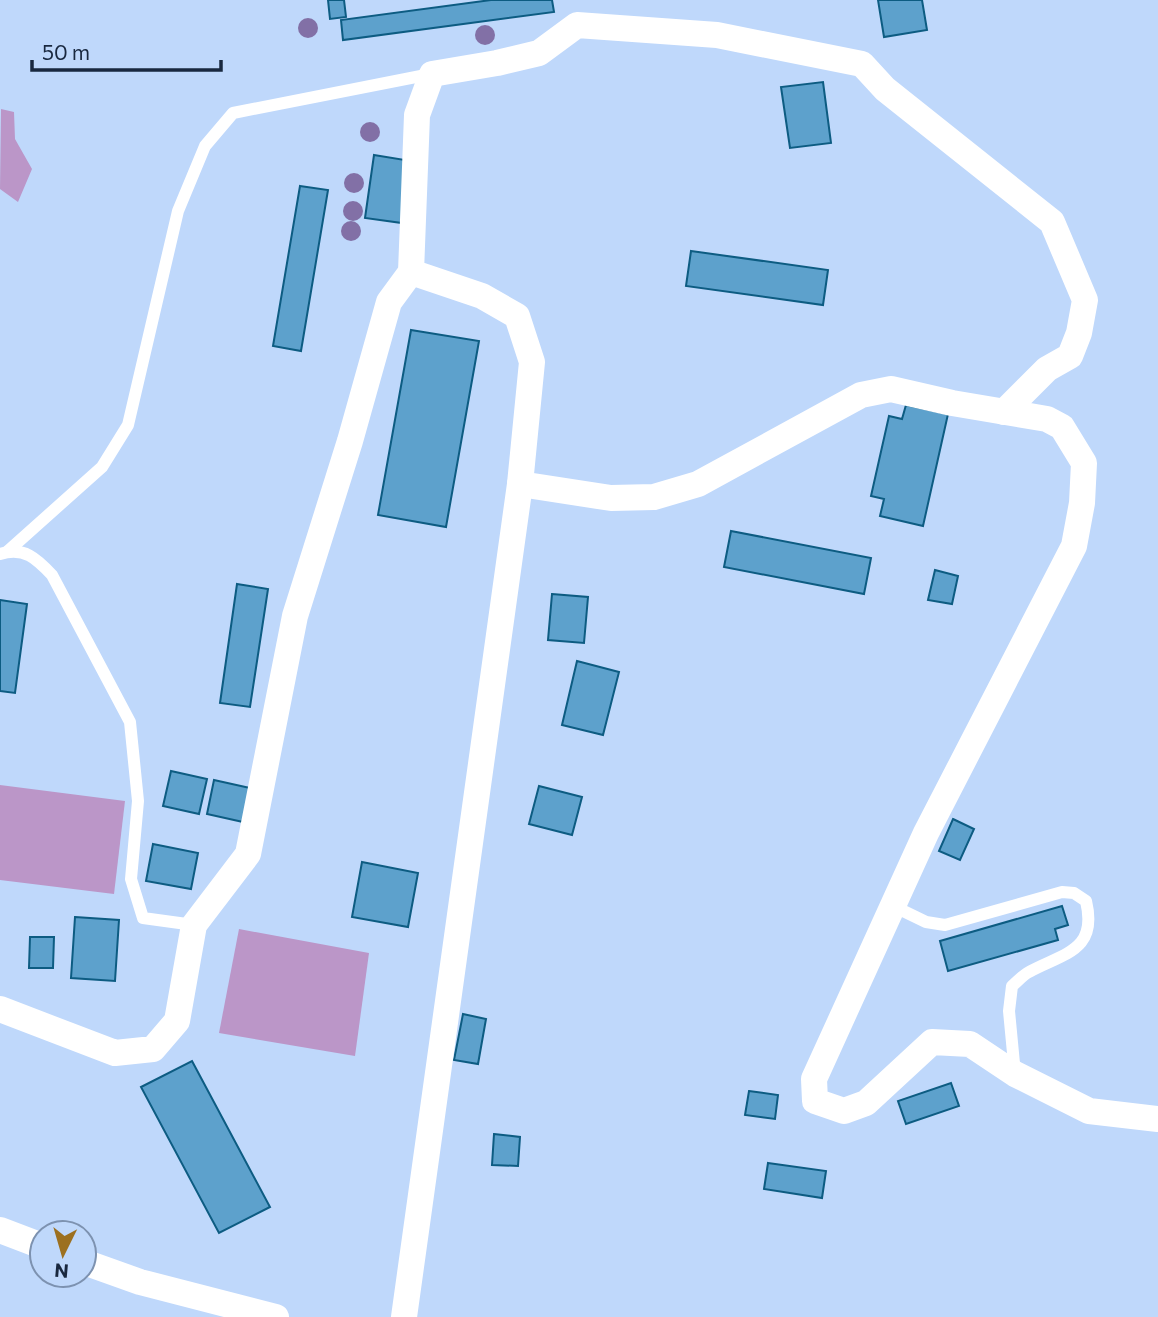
<svg xmlns="http://www.w3.org/2000/svg" width="1158" height="1317" font-family="Commissioner,sans-serif">
<rect width="100%" height="100%" fill="#bfd8fb"/>
<g fill="#bb96c8">
<polygon points="1,109 14,112 15,139 32,169 18,202 0,189"/>
<polygon points="0,785 125,801 114,894 0,880"/>
<polygon points="239,929 369,953 355,1056 219,1033"/>
</g>
<g fill="#5da1cc" stroke="#0d5c82" stroke-width="2">
<polygon points="328,0 344,0 346,17 330,19"/>
<polygon points="491,0 552,0 554,12 343,40 341,20"/>
<polygon points="878,0 922,0 927,30 884,37"/>
<polygon points="823,82 831,143 790,148 781,87"/>
<polygon points="374,155 405,160 402,223 365,218"/>
<polygon points="300,186 328,190 301,351 273,346"/>
<polygon points="691,251 828,270 823,305 686,286"/>
<polygon points="411,330 479,341 446,527 378,515"/>
<polygon points="906,405 948,414 923,526 880,516 884,499 871,496 889,416 902,419"/>
<polygon points="731,531 871,558 864,594 724,567"/>
<polygon points="935,570 958,576 952,604 928,600"/>
<polygon points="237,584 268,589 250,707 220,703"/>
<polygon points="552,594 588,597 584,643 548,640"/>
<polygon points="0,600 27,604 15,693 0,691"/>
<polygon points="577,661 619,672 603,735 562,725"/>
<polygon points="171,771 207,779 199,814 163,806"/>
<polygon points="214,780 250,788 243,822 207,814"/>
<polygon points="539,786 582,797 572,835 529,824"/>
<polygon points="953,819 974,829 960,860 939,851"/>
<polygon points="153,844 198,853 191,889 146,881"/>
<polygon points="362,862 418,873 408,927 352,917"/>
<polygon points="1062,906 1068,925 1055,929 1058,940 948,971 940,941"/>
<polygon points="75,917 119,920 115,981 71,978"/>
<polygon points="30,937 54,937 53,968 29,968"/>
<polygon points="463,1014 486,1019 478,1064 454,1060"/>
<polygon points="192,1061 270,1207 219,1233 141,1087"/>
<polygon points="951,1083 959,1106 906,1124 898,1101"/>
<polygon points="749,1091 778,1095 775,1119 745,1115"/>
<polygon points="494,1134 520,1137 518,1166 492,1165"/>
<polygon points="768,1163 826,1171 822,1198 764,1189"/>
</g>
<g fill="none" stroke-linecap="round" stroke-linejoin="round">
<g stroke="#fff" stroke-width="12">
<polyline points="8,551 102,467 128,425 178,211 205,146 233,113 431,74"/>
<path d="M0 554C24 546 37 559 52 575L130 722 138 801 131 879 143 918 194 925"/>
<path d="M893 906 926 922 945 925 1062 892 1074 893 1086 901C1098 951 1064 953 1029 972 1023 975 1018 981 1012 986L1009 1011 1015 1074"/>
</g>
<g stroke="#fff" stroke-width="26">
<polyline points="520,484 611,498 654,497 698,484 861,395 891,389 952,403 1047,419 1062,427 1084,463 1082,503 1074,546 926,833 814,1079 815,1101 844,1111 866,1103 932,1042 970,1044 1015,1074 1089,1111 1158,1119"/>
<polyline points="0,1009 115,1053 153,1049 177,1021 194,925 248,854 295,616 350,441 389,302 411,272 417,115 432,74 497,63 539,53 577,25 717,35 862,64 885,89 1052,222 1085,300 1079,333 1070,356 1047,369 1004,412"/>
<polyline points="0,1230 42,1246"/>
<polyline points="84,1262 140,1282 276,1317"/>
<polyline points="404,1317 520,484 532,362 517,316 482,296 411,272"/>
</g>
</g>
<g fill="#8270a6">
<circle cx="308" cy="28" r="10"/>
<circle cx="485" cy="35" r="10"/>
<circle cx="370" cy="132" r="10"/>
<circle cx="354" cy="183" r="10"/>
<circle cx="353" cy="211" r="10"/>
<circle cx="351" cy="231" r="10"/>
</g>
<g transform="translate(63 1254) rotate(185)"><circle r="33" fill="#bfd8fb" stroke="#7d92b0" stroke-width="2"/>
<path d="M0-5L12 26L0 18L-12 26Z" fill="#9c7020"/>
<text y="-10" font-size="19" font-weight="bold" text-anchor="middle" fill="#19283f">N</text>
</g>
<path d="M32 60v10h189v-10" fill="none" stroke="#19283f" stroke-width="3.5"/>
<text x="42" y="60" font-size="21" fill="#19283f" stroke="#bfd8fb" stroke-width="5" paint-order="stroke">50 m</text>
</svg>
